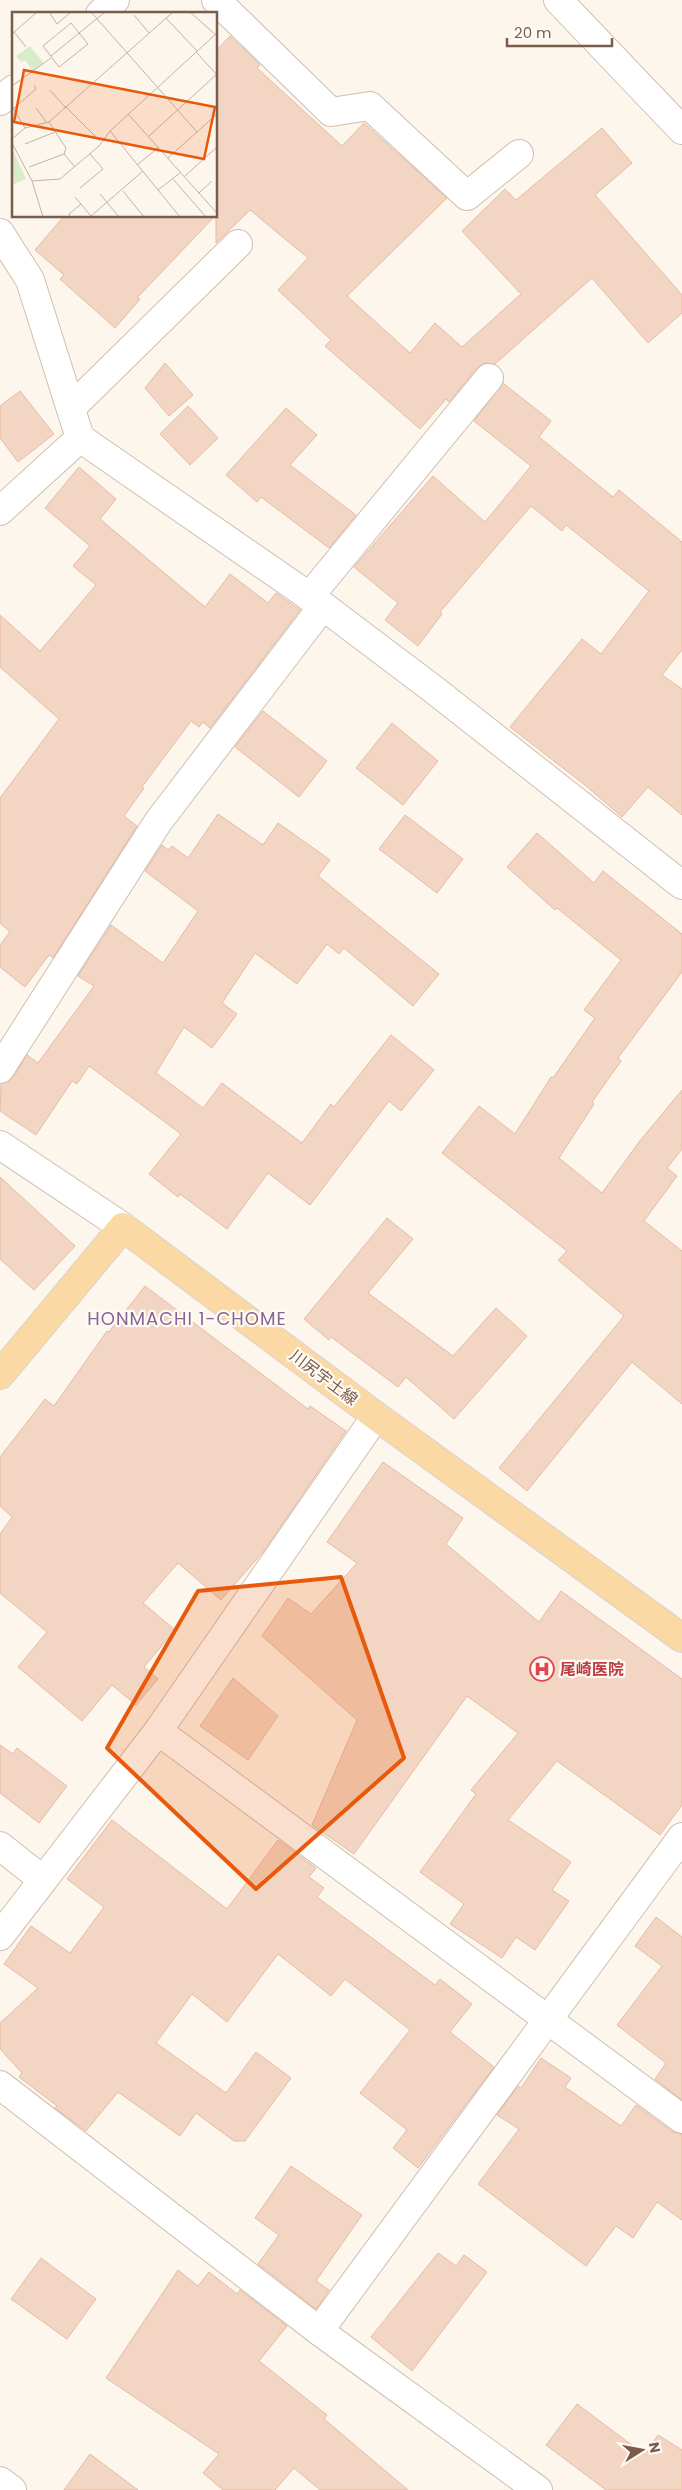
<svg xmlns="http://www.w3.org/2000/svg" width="682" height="2490" font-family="Poppins,'Noto Sans JP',sans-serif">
<rect width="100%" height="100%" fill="#fdf6ec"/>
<g fill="#f3d5c3" stroke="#e6bba3">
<polygon points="230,36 260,65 257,68 342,146 364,123 447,198 347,296 410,353 435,323 462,347 521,294 462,231 505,189 516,200 602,128 632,163 595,195 682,295 682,313 648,343 592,278 495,364 484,363 477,368 449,402 446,399 420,429 325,346 331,340 278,290 308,258 250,210 216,243 216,51"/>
<polygon points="64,216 215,216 137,298 140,299 115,328 60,279 64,275 35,250"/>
<polygon points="165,363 193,395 169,416 145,388"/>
<polygon points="503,383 551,421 539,437 613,497 619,490 682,542 682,650 662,675 682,689 682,815 648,787 622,817 585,785 510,727 582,639 601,654 649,591 566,525 562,531 531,506 440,612 442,614 418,646 385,620 398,603 354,567 433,476 485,522 531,466 474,421"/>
<polygon points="20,391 54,434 18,462 0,438 0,406"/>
<polygon points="188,406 218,438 190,465 160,434"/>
<polygon points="286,408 317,435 290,465 356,515 329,548 261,497 257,502 226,475"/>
<polygon points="79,467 116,499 100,519 205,607 230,574 268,603 276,593 300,610 210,728 203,722 199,727 191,721 142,787 144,788 124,816 137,826 53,958 49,955 25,987 0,967 0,945 10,932 0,923 0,798 59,719 0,667 0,615 40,651 96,585 73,566 90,546 45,508"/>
<polygon points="263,711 327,761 299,797 235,747"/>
<polygon points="392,723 438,761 403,805 356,768"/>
<polygon points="218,814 263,845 278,823 302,840 330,860 318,876 439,974 413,1006 344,948 339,954 327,944 297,984 255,953 222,1003 237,1014 212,1048 184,1027 156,1073 203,1108 222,1083 302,1143 331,1104 334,1107 391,1035 434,1070 401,1111 389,1101 310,1205 268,1173 227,1229 180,1194 178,1197 149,1174 181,1134 89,1066 77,1084 72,1081 36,1135 0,1111 1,1084 13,1078 27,1055 38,1063 94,986 78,976 111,925 163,963 198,911 145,871 162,845 168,850 172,846 188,858"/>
<polygon points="405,815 463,859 437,893 379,849"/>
<polygon points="537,833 594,883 603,871 682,934 682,972 618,1058 621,1061 592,1102 594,1104 559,1158 602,1193 639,1142 682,1090 682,1149 667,1168 677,1176 644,1221 682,1251 682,1404 632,1362 527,1491 499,1468 624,1316 558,1260 567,1251 442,1153 479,1106 515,1134 551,1077 553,1078 595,1018 584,1010 621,960 557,908 555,910 507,867"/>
<polygon points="0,1177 75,1246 34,1290 0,1259"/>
<polygon points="387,1218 413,1239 368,1293 453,1356 496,1308 527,1336 454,1419 406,1377 398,1387 331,1337 329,1340 304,1319"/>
<polygon points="145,1286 308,1409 310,1406 346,1431 263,1552 221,1600 178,1563 143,1603 175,1630 144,1667 158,1679 136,1705 112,1685 82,1721 18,1667 47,1632 0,1593 0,1534 12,1517 0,1506 0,1457 45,1399 54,1406 107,1331 109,1332"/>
<polygon points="383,1462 463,1518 446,1544 539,1622 561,1591 682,1679 682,1805 660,1835 557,1761 508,1820 571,1862 552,1890 569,1901 535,1950 516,1937 502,1958 450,1924 464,1904 420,1872 476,1794 471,1790 518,1733 467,1696 354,1854 312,1825 357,1720 262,1636 288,1598 311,1614 357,1563 327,1542"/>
<polygon points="233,1678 278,1716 248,1760 200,1726"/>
<polygon points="0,1745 13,1754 17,1748 67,1786 39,1823 0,1793"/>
<polygon points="112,1820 227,1909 278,1840 316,1868 309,1877 324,1888 317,1897 435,1985 440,1979 472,2004 450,2032 494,2067 418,2168 393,2148 407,2130 360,2093 410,2030 345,1979 331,1996 278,1954 227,2022 192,1994 156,2043 226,2093 256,2052 291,2078 245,2141 234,2141 196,2113 180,2136 118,2092 86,2131 55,2108 57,2106 19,2077 22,2073 0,2049 0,2023 38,1988 4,1964 31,1926 70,1953 104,1907 67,1879"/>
<polygon points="656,1917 682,1937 682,2100 655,2079 666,2063 617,2025 662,1966 635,1946"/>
<polygon points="541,2058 571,2078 565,2087 621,2126 636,2105 673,2132 682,2134 682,2220 657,2202 633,2238 616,2226 586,2266 478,2184 519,2129 497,2115 518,2086 521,2088"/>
<polygon points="291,2166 362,2215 316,2281 329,2290 316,2309 258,2264 279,2235 255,2218"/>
<polygon points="438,2253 456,2266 464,2255 487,2272 412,2371 371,2337"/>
<polygon points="41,2258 96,2299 67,2339 11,2299"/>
<polygon points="178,2270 198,2286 209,2272 237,2294 240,2290 287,2326 259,2361 327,2415 324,2419 408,2490 320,2490 294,2468 275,2490 223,2490 203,2473 219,2454 106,2378"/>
<polygon points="577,2404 645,2455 658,2435 682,2450 682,2490 606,2490 546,2445"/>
<polygon points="90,2454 138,2490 64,2490"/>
</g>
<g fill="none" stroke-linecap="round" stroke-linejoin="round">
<g stroke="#d1beb0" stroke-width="30">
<g id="minor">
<polyline points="216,0 331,112 370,106 467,196 519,154"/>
<polyline points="558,0 682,130"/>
<polyline points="100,14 115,0"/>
<polyline points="0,101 14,89"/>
<polyline points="0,233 30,280 80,438 323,606 433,689 682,885"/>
<polyline points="71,408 238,244"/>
<polyline points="0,511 80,438"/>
<polyline points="309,597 489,378"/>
<polyline points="0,1069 158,822 323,606"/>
<polyline points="0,1145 123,1227"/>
<polyline points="158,1731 682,2119"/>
<polyline points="0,1846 43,1880"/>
<polyline points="0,1936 158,1731 376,1416"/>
<polyline points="0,2085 319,2331 538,2490"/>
<polyline points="319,2331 682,1837"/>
<polyline points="0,2481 12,2490"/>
</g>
</g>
<g stroke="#dad1cd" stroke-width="30">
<polyline id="major" points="0,1375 123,1227 376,1416 682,1638"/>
</g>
<use href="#minor" stroke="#fff" stroke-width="28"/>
<use href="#major" stroke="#fbd9a5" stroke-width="28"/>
</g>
<path fill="#e8590c" fill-opacity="0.2" stroke="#e8590c" stroke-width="4" stroke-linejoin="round" d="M341 1577 404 1758 256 1889 107 1748 198 1591Z"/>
<defs>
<g id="hospital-ring" transform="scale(1.25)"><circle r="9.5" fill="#fffaf3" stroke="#e0444e" stroke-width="1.5"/><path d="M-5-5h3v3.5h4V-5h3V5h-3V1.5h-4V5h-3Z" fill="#e0444e"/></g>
</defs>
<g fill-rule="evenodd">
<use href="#hospital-ring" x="542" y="1669"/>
</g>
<g text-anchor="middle" stroke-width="4.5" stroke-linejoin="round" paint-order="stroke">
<g font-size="16" fill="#7a5c4d" stroke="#fffaf3">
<text transform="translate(324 1377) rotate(37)" y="6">川尻宇土線</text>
</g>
<g font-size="16" font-weight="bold" fill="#be3a42" stroke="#fffaf3" text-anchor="start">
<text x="560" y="1675">尾崎医院</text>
</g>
<g font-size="18" letter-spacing="1" fill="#846695" stroke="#fffaf3">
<text x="187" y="1325">HONMACHI 1-CHOME</text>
</g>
</g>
<g transform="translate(12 12)">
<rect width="205" height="205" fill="#fdf6ec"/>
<path d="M18 34 32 51 21 59 13 48 9 50 4 44ZM0 136 14 167 0 173Z" fill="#d8ecc9"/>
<path fill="none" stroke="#c5b3a7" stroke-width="1" d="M37 0 45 12 59 0M79 0 185 120M178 0 205 24M122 3 137 21M154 6 185 39M59 11 76 32 47 55 31 34ZM2 20 14 35M0 22 25 0M184 40 205 63M39 44 93 0M0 74 39 46M38 78 53 95M0 94 13 116M53 94 88 129M24 96 35 111M1 97 24 77 22 73M116 102 204 200M37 110 54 136 52 142M137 124 205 62M0 127 13 116 37 110 161 0M0 131 20 169 31 205M13 132 43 120M52 142 63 155M156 146 205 102M125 153 147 135M17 155 52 142M173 164 205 135M161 167 194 205M20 169 48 167 87 134 98 119M68 176 91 157 78 142M146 178 169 160M111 179 132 205M187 181 200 169M88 182 107 205M63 185 79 204 131 159M58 205 57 202 69 192M168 205 98 119 205 21"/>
<path fill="#e8590c" fill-opacity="0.15" stroke="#e8590c" stroke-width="2.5" d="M12 58 203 95 192 147 2 110Z"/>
<rect width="205" height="205" fill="none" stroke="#7a5c4d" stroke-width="2.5"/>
</g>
<g transform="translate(642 2450) rotate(79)" stroke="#fffaf3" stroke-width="4" paint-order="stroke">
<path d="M0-4L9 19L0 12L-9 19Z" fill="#7a5c4d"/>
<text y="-8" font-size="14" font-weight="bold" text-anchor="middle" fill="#7a5c4d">N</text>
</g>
<path d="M507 38v8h105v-8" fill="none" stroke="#7a5c4d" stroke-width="2.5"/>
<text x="514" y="38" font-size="15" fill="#7a5c4d" stroke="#fffaf3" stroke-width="4" paint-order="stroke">20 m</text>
</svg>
